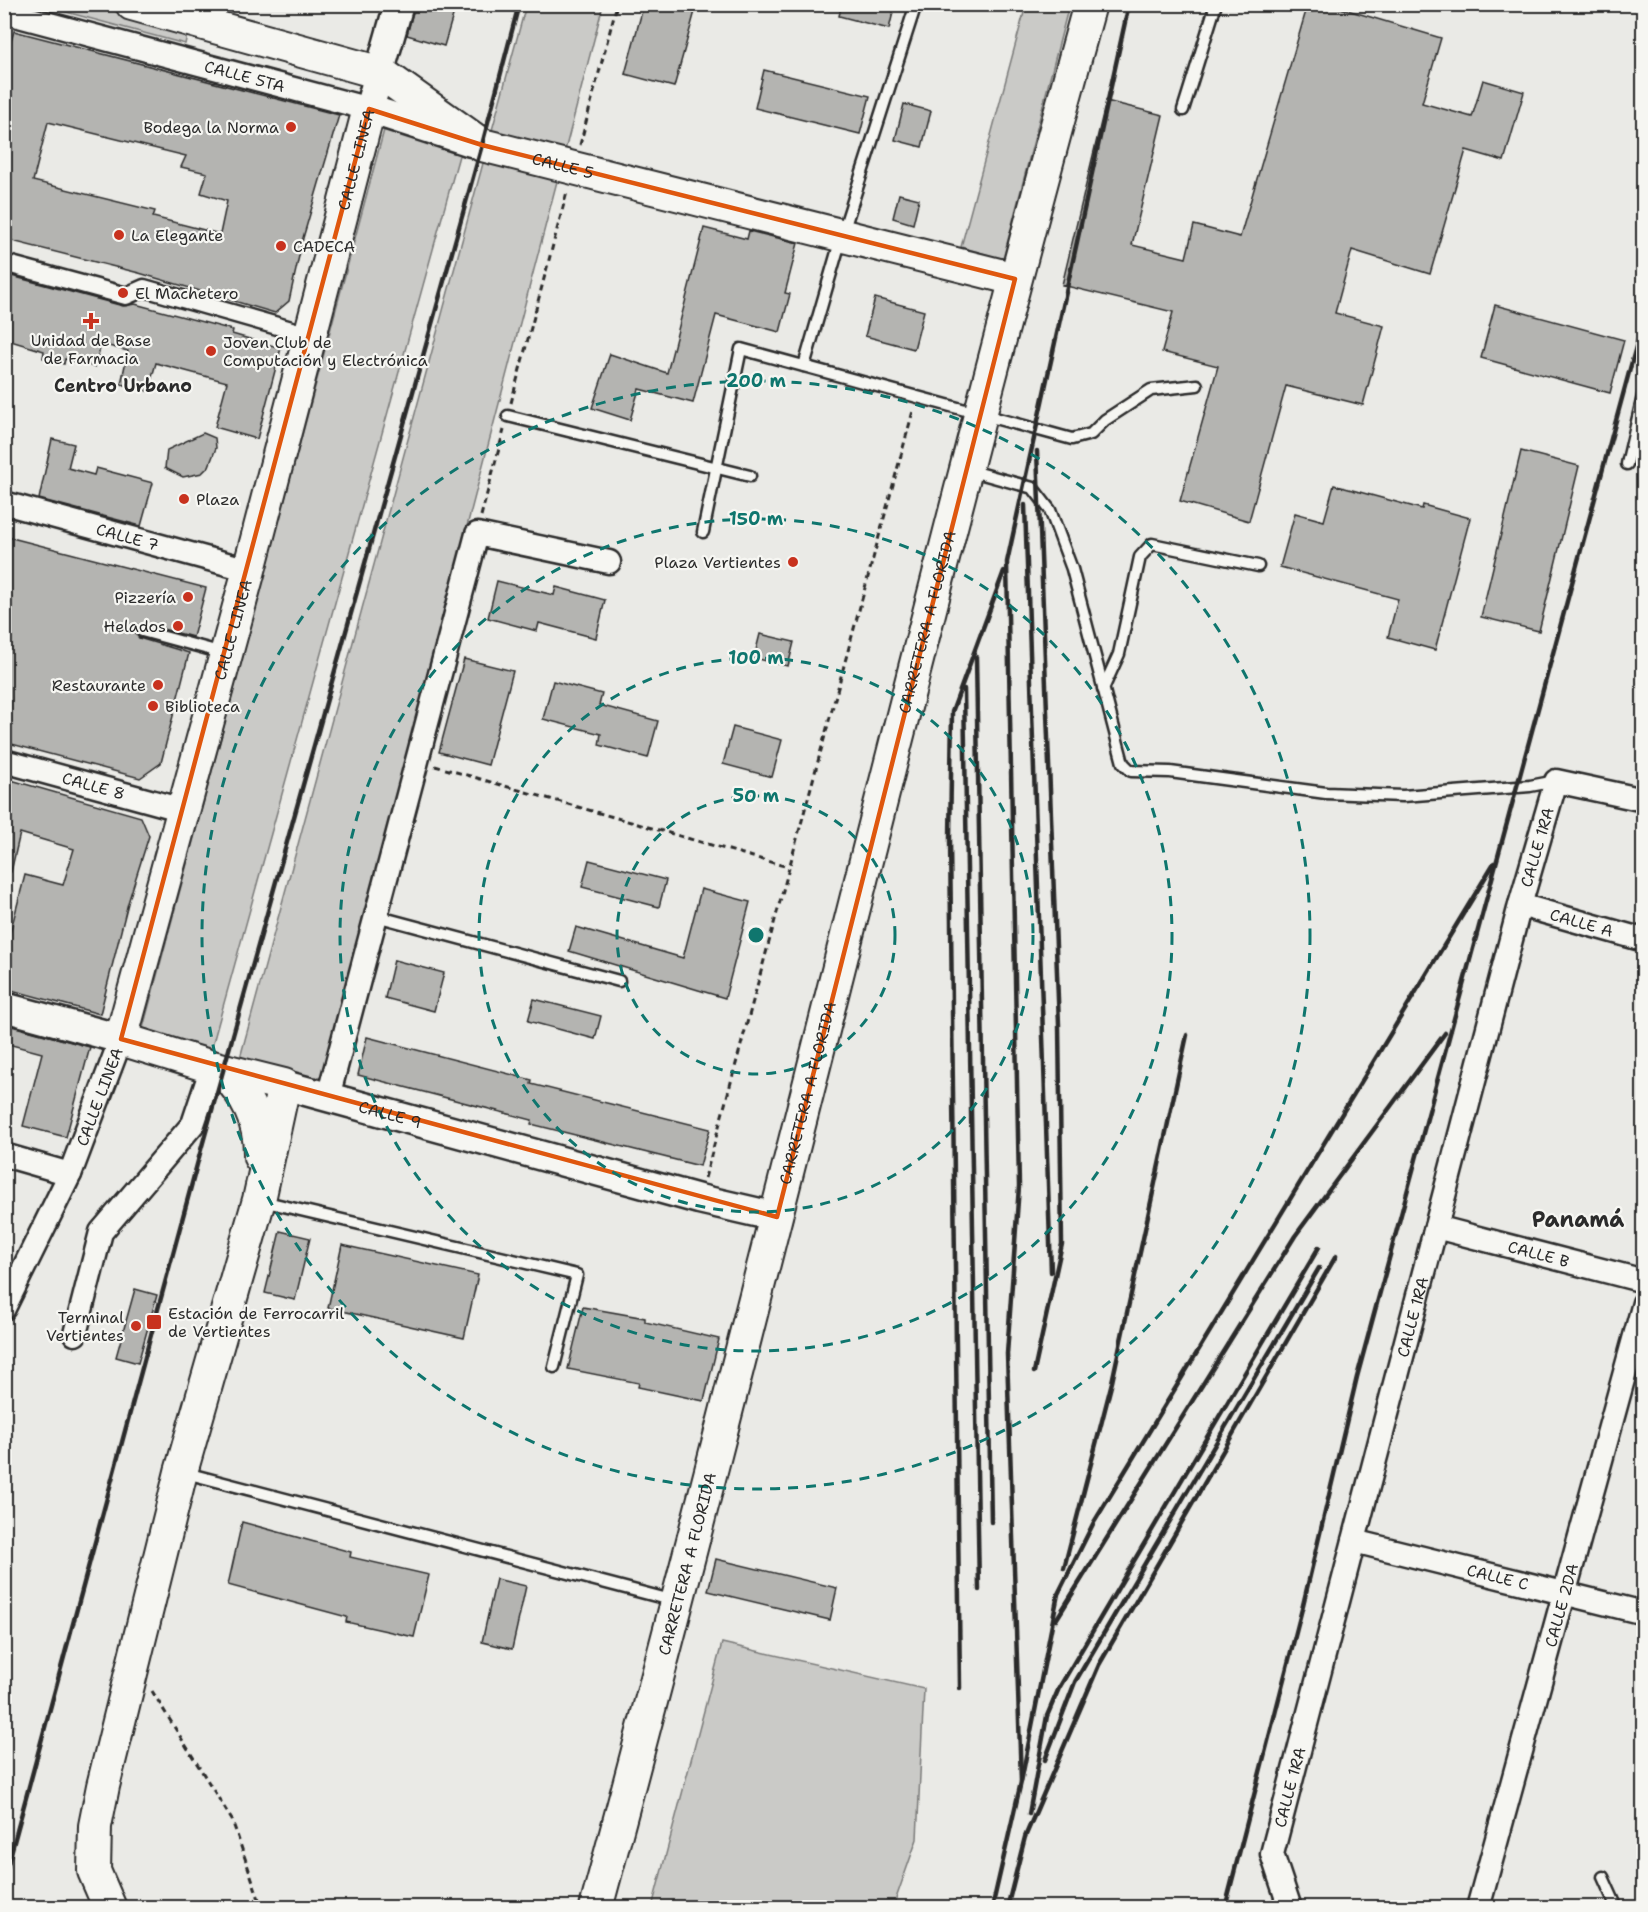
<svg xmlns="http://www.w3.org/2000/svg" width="1648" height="1912" font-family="'Shantell Sans',sans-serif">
<rect width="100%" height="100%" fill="#eaeae6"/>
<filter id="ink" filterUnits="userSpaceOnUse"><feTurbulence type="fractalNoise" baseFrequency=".0167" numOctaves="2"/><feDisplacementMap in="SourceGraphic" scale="12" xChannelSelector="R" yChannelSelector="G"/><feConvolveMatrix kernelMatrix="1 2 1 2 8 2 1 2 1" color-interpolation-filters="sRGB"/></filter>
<g filter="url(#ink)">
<g fill="#cacac7" stroke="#7a7a79" stroke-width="1.5">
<polygon points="40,5 91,5 188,31 185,44"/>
<polygon points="526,5 603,5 324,1074 317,1078 240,1058"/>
<polygon points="1026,5 1069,5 1003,259 961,247"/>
<polygon points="384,130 460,152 211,1050 143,1028"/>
<polygon points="722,1643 924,1689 917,1839 893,1907 652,1907"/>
</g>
<g fill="#b4b4b1" stroke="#2b2b2b" stroke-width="1.5" fill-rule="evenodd">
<polygon points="415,4 431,4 454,12 444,46 407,35"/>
<polygon points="644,4 697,4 674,87 625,74"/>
<polygon points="842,4 895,4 889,29 839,16"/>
<polygon points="1308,4 1327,4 1441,38 1422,103 1472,117 1483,80 1524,92 1504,161 1466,150 1430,274 1352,250 1335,313 1384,326 1363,405 1286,386 1249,521 1180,501 1218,366 1162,352 1173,312 1062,285 1106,101 1163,115 1132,245 1186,258 1194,225 1240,237"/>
<path d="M14 31 339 115 303 238 289 301 275 313 139 273 4 239V65ZM48 122 186 156 181 167 207 173 201 193 227 201 220 234 153 217 155 211 33 181Z"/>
<polygon points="764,70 870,96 860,134 755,108"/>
<polygon points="904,104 931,111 922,147 895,140"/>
<polygon points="899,194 919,199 913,224 893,218"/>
<polygon points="704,228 747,239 749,231 798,243 785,293 790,294 780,332 716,315 693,403 639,389 630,420 592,408 610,354 667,373"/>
<polygon points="4,274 123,306 135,304 233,330 232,334 281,348 257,439 215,427 227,382 156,363 148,391 121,384 128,351 101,344 95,367 65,359 64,364 43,358 44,351 4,339"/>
<polygon points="875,298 924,311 914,349 865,336"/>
<polygon points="1495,305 1624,340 1610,393 1481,358"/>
<polygon points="203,433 215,438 216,448 209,466 202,473 183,477 165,468 167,450"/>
<polygon points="52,439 74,444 68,468 94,475 96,468 153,483 141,526 39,499"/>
<polygon points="1521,451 1579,466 1539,631 1481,617"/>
<polygon points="1334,485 1422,509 1423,505 1470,518 1435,650 1388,637 1398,599 1280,567 1295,513 1324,521"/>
<polygon points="4,536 206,588 193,637 144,624 135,628 135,633 139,638 189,653 161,763 140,778 4,742"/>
<polygon points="497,581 554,595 556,587 605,600 596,638 539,623 537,631 488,618"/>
<polygon points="760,634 794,642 788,666 754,658"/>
<polygon points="464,659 513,671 488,765 439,752"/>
<polygon points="553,681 602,694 599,705 658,721 648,758 599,745 601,734 543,719"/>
<polygon points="733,727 782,740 772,777 723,764"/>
<polygon points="4,778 141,817 149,836 128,903 100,1014 4,988 4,940 8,941 25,875 63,885 74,849 20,833 11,872 4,872"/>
<polygon points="589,860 666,880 659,907 582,887"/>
<polygon points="701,889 750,902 725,998 569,951 576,927 683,958"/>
<polygon points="394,960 444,973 434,1011 385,998"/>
<polygon points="534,999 601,1016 595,1039 528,1021"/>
<polygon points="4,1024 90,1047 66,1137 23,1126 42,1053 4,1043"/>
<polygon points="367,1037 532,1080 531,1084 710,1129 700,1166 531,1124 532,1120 358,1075"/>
<polygon points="280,1231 310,1238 295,1300 265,1293"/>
<polygon points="342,1245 478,1275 464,1338 328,1308"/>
<polygon points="135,1289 157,1295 138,1363 116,1357"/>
<polygon points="583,1307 645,1318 645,1322 719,1339 704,1401 638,1387 639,1383 568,1369"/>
<polygon points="242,1522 351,1552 350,1557 429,1575 414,1637 346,1622 347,1617 228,1585"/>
<polygon points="716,1559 837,1588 830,1620 708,1591"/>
<polygon points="496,1579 526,1586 512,1649 482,1642"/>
</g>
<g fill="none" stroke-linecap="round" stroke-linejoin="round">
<g stroke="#2b2b2b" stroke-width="15">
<g id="service">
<polyline points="1183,110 1216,4"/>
<polyline points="804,366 842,235 916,4"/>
<polyline points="508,416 750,476"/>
<polyline points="1627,464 1644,392"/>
<polyline points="968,470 1033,488 1050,510 1072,569 1123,763 1131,771 1170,772 1326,793 1403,796 1530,786 1556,781"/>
<polyline points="703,532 741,349 1072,439 1091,434 1105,420 1151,390 1197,385"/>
<polyline points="142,631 223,653"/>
<polyline points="1103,689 1119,654 1140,557 1152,544 1258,566"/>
<polyline points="376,916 619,981"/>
<polyline points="262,1201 577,1275 554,1367"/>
<polyline points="182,1472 675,1601"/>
<polyline points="1603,1877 1617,1908"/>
</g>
</g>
<g stroke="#2b2b2b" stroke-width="21">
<polyline id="pedestrian" points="4,263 126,296 144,288 309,335"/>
</g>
<g stroke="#2b2b2b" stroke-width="27">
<g id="minor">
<path id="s1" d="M4 12 369 109"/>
<path id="s2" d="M4 503 249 570"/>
<path id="s3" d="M4 761 183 810"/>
<path id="s4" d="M1520 905 1644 940"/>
<polyline points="328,1097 477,534 609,562"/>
<polyline points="4,1155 70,1174"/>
<path id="s5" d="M1436 1227 1644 1281"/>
<path id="s6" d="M4 1308 70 1174 121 1039"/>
<polyline points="75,1334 101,1232 193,1124 212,1067"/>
<path id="s7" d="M1354 1541 1644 1613"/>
<path id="s8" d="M1290 1908 1272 1854 1520 905 1556 781 1644 800"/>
<path id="s9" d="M1478 1908 1644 1303"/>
</g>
</g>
<g stroke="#2b2b2b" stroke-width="33">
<g id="tertiary">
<polyline points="399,4 369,109 471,142"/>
<polyline points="4,1007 121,1039"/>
<path id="s10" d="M284 1085 699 1199 777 1217"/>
</g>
</g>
<g stroke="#2b2b2b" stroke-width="36">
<g id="secondary">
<path id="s11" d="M132 4 381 73 482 145 1015 279"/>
<path d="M223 1070C246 1096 261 1120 260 1157"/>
<path id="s12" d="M110 1908 94 1871 95 1826 103 1786 181 1472 259 1200 284 1085 212 1067 121 1039 249 570 369 109"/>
<path id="s13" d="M596 1908C767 1275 916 636 1090 4"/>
</g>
</g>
<g stroke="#2b2b2b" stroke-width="3" stroke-dasharray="6 4.5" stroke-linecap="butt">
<polyline points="580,145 617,4"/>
<polyline points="511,403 567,192"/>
<polyline points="481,516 504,430"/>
<polyline points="435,766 788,867"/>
<polyline points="705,1178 913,411"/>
<polyline points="152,1691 232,1820 262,1908"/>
</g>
<use href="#service" stroke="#f6f6f2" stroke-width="10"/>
<use href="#pedestrian" stroke="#f6f6f2" stroke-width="16"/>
<use href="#minor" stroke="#f6f6f2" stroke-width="22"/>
<use href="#tertiary" stroke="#f6f6f2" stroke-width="28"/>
<use href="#secondary" stroke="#f6f6f2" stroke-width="32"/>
<g stroke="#2b2b2b" stroke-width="4.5">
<polyline points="1025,505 1051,1272"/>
<polyline points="976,657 991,1522"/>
<polyline points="964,689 979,1590"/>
<polyline points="1034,1372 1062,1244 1059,1025 1037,451"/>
<polyline points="1064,1568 1112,1382 1187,1035"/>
<polyline points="1056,1620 1295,1236 1445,1033"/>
<polyline points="960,1688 950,839 952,712 1004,571"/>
<polyline points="1045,1760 1075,1682 1319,1268"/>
<polyline points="1021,1782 1007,1354 1019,1186 1007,562 1129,4"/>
<polyline points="1029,1814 1047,1716 1059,1688 1319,1247"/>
<polyline points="4,1879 202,1146 482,145 519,4"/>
<polyline points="992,1908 1021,1782 1058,1594 1093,1524 1494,863"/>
<polyline points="1007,1908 1025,1837 1099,1665 1336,1256"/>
<polyline points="1225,1908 1303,1605 1357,1377 1644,317"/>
</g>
</g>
</g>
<path fill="none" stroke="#df570e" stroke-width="4.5" stroke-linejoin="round" d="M369 109 482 145 1015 279 777 1217 121 1039Z"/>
<g fill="none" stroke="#0f766e" stroke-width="3" stroke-dasharray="10 8">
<circle cx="756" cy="935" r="139"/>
<circle cx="756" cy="935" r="277"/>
<circle cx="756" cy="935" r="416"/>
<circle cx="756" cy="935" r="554"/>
</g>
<g fill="#c8321e" stroke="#f6f6f2" stroke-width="2">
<circle cx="291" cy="127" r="6"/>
<circle cx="119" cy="235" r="6"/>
<circle cx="281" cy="246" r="6"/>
<circle cx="123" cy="293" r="6"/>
<path d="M88 312h6v6h6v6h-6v6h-6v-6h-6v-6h6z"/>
<circle cx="211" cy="351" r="6"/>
<circle cx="184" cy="499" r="6"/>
<circle cx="793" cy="562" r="6"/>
<circle cx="188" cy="597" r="6"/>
<circle cx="178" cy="626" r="6"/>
<circle cx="158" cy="685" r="6"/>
<circle cx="153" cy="706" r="6"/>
<rect x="146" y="1314" width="16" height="16" rx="3"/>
<circle cx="136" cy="1326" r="6"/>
</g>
<g text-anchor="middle" stroke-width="4.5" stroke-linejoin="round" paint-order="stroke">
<g font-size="16" fill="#2b2b2b" stroke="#f6f6f2">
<text dy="6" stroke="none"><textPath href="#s1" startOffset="249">CALLE 5TA</textPath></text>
<text dy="6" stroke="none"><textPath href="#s12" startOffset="1930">CALLE LINEA</textPath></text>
<text dy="6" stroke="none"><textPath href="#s11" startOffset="466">CALLE 5</textPath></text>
<text dy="6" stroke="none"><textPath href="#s2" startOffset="128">CALLE 7</textPath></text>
<text dy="6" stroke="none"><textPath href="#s13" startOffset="1328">CARRETERA A FLORIDA</textPath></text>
<text dy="6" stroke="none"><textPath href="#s12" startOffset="1444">CALLE LINEA</textPath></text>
<text dy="6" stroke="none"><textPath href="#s3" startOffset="93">CALLE 8</textPath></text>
<text dy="6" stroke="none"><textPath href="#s8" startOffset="1098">CALLE 1RA</textPath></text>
<text dy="6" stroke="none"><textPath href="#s4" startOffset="64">CALLE A</textPath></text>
<text dy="6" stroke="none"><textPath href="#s13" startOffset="842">CARRETERA A FLORIDA</textPath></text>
<text dy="6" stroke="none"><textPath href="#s6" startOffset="232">CALLE LINEA</textPath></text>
<text dy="6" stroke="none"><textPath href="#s10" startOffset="110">CALLE 9</textPath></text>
<text dy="6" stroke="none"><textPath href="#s5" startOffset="106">CALLE B</textPath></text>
<text dy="6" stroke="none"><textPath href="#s8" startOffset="612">CALLE 1RA</textPath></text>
<text dy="6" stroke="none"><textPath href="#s13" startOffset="356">CARRETERA A FLORIDA</textPath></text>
<text dy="6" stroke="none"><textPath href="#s7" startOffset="148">CALLE C</textPath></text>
<text dy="6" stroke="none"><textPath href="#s9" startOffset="314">CALLE 2DA</textPath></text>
<text dy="6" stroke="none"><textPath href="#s8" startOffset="126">CALLE 1RA</textPath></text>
</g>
<g font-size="16" fill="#2b2b2b" stroke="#f6f6f2" text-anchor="start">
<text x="279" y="133" text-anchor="end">Bodega la Norma</text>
<text x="131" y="241">La Elegante</text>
<text x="293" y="252">CADECA</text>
<text x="135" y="299">El Machetero</text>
<text x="91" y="346" text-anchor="middle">Unidad de Base<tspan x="91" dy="18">de Farmacia</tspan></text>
<text x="223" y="348">Joven Club de<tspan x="223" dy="18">Computación y Electrónica</tspan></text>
<text x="196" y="505">Plaza</text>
<text x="781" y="568" text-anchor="end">Plaza Vertientes</text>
<text x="176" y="603" text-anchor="end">Pizzería</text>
<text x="166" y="632" text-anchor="end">Helados</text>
<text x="146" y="691" text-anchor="end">Restaurante</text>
<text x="165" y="712">Biblioteca</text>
<text x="168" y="1319">Estación de Ferrocarril<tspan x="168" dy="18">de Vertientes</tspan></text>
<text x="124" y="1323" text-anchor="end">Terminal<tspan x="124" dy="18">Vertientes</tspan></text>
</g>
<g font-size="18" font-weight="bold" fill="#2b2b2b" stroke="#f6f6f2">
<text x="123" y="392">Centro Urbano</text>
</g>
<g font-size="22" font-weight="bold" fill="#2b2b2b" stroke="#f6f6f2">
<text x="1578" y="1227">Panamá</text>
</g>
</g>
<circle cx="756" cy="935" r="9" fill="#0f766e" stroke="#f6f6f2" stroke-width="3"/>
<g font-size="18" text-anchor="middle" font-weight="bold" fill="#0f766e" stroke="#f6f6f2" stroke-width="4.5" stroke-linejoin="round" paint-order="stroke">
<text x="756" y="387">200 m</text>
<text x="756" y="525">150 m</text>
<text x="756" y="664">100 m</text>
<text x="756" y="802">50 m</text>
</g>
<rect width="1648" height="1912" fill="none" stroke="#f6f6f2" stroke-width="24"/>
<rect x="12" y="12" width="1624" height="1888" fill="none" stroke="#2b2b2b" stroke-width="2" filter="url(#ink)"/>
</svg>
